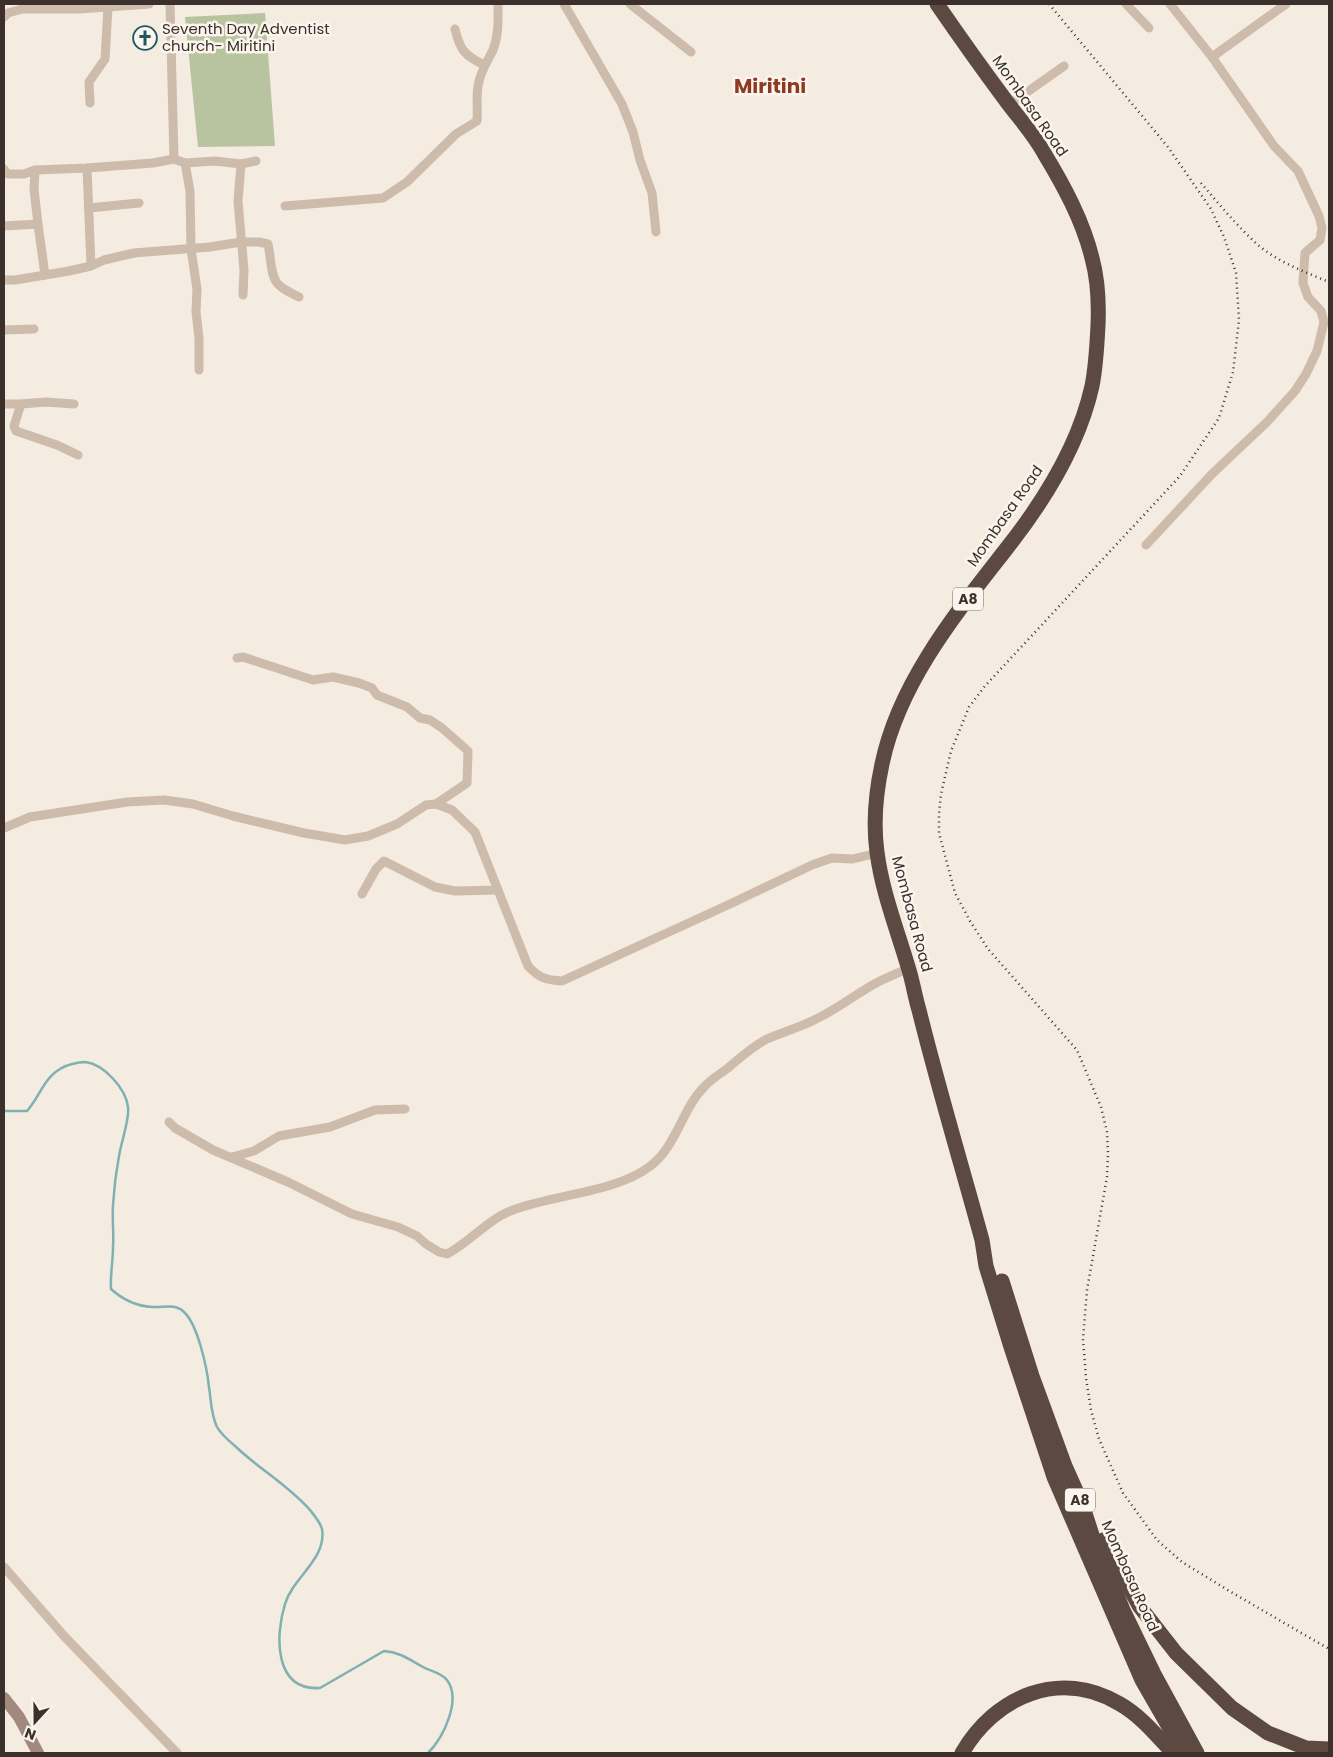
<svg xmlns="http://www.w3.org/2000/svg" width="1333" height="1757" font-family="Poppins,sans-serif">
<rect width="100%" height="100%" fill="#f4ebe1"/>
<polygon fill="#b8c4a0" points="265,13 275,146 198,147 185,17"/>
<g fill="none" stroke-linecap="round" stroke-linejoin="round">
<path stroke="#7fb0b2" stroke-width="2.5" d="M4 1111H27C39 1098 44 1078 60 1069 66 1065 78 1062 85 1062 104 1064 126 1089 128 1107 130 1118 121 1143 119 1156 116 1172 114 1188 113 1205 112 1219 114 1233 113 1247 113 1262 110 1275 111 1289 122 1299 136 1306 152 1307 163 1308 175 1303 184 1312 198 1325 207 1368 209 1387 211 1400 211 1415 217 1427 221 1434 229 1441 235 1446 259 1469 288 1485 310 1510 314 1515 320 1522 322 1529 327 1559 293 1577 285 1604 275 1636 274 1691 320 1688L384 1651C400 1652 410 1660 423 1667 430 1671 442 1673 447 1680 462 1700 443 1738 428 1753"/>
<g stroke="#cdbbac" stroke-width="9">
<polyline points="170,4 174,159"/>
<polyline points="564,4 622,104 633,132 640,160 652,193 656,232"/>
<polyline points="630,4 691,52"/>
<polyline points="1126,4 1149,28"/>
<polyline points="4,17 8,13 22,9 79,9 149,4"/>
<path d="M455 29C460 50 464 55 484 65"/>
<polyline points="1212,57 1286,4"/>
<polyline points="90,103 89,82 105,59 108,7"/>
<polyline points="1009,105 1064,66"/>
<polyline points="185,163 190,191 191,249 197,289 196,312 199,338 199,370"/>
<polyline points="241,164 238,201 244,270 243,295"/>
<polyline points="87,168 91,266"/>
<polyline points="4,169 7,174 24,174 35,170 87,168 153,163 174,159 185,163 215,161 241,164 256,161"/>
<path d="M285 206 383 198 407 182 456 134 477 121C478 109 476 97 478 86 480 72 487 62 493 50 499 35 498 19 498 4"/>
<polyline points="89,208 139,203"/>
<polyline points="38,224 45,275"/>
<polyline points="4,226 38,224 34,189 35,170"/>
<path d="M4 280H15L69 271 91 266 104 260 134 253 210 247 241 242H259L268 244C271 256 270 278 279 285 284 290 293 294 299 297"/>
<polyline points="4,330 34,329"/>
<polyline points="4,404 21,404 14,426 16,431 57,445 78,455"/>
<polyline points="21,404 46,402 74,404"/>
<polyline points="1146,545 1212,474 1267,422 1295,391 1306,374 1317,351 1324,322 1321,311 1308,297 1303,283 1305,253 1320,240 1322,228 1319,216 1298,171 1274,146 1212,57 1170,4"/>
<polyline points="237,658 243,657 313,680 333,677 359,683 372,688 377,695 407,707 420,718 430,720 442,728 468,751 467,783 436,804"/>
<path d="M4 828 30 817 127 802 164 800 193 804 233 816 304 833 345 840 368 836 397 824 426 805 436 804 452 810 475 832 528 966C539 978 546 980 562 981L730 904 812 865 832 858 853 859 877 853"/>
<polyline points="362,894 376,869 384,861 435,887 455,891 498,890"/>
<path d="M169 1122 175 1128 213 1150 288 1182 352 1214 398 1227 417 1236 426 1244 439 1252 447 1254C470 1242 488 1219 513 1210 553 1195 616 1192 649 1167 676 1148 682 1109 704 1087 711 1079 720 1074 728 1068 740 1058 753 1046 767 1039 783 1032 801 1027 816 1019 838 1009 857 993 878 982 888 977 898 973 909 968"/>
<polyline points="232,1157 254,1151 279,1136 330,1127 375,1110 405,1109"/>
<polyline points="4,1567 64,1636 177,1753"/>
</g>
<polyline stroke="#a18a7d" stroke-width="12" points="4,1698 19,1717 38,1753"/>
<g stroke="#5c4a42" stroke-width="15">
<path d="M937 4C959 36 981 67 1004 98 1017 116 1033 133 1044 153 1064 186 1083 221 1092 258 1098 280 1099 302 1098 325 1097 346 1096 366 1092 386 1079 445 1044 501 1007 548 957 612 899 682 882 764 876 792 873 823 877 852 882 892 898 932 909 970 913 983 915 997 919 1010 938 1087 961 1163 982 1240L986 1266 1011 1347 1054 1477 1142 1680 1184 1753"/>
<polyline points="1002,1281 1032,1376 1065,1466 1082,1504 1093,1538 1123,1610 1154,1674 1197,1753"/>
<polyline points="1103,1540 1140,1607 1176,1653 1232,1708 1268,1733 1306,1748 1329,1749"/>
<path d="M962 1753C995 1696 1060 1668 1120 1704 1141 1716 1157 1736 1173 1753"/>
</g>
<g stroke="#3b302b" stroke-width="2.5" stroke-dasharray="1 4" stroke-linecap="butt">
<polyline points="1049,4 1168,147 1211,209 1224,237 1236,273 1239,320 1233,372 1219,418 1180,476 985,686 969,707 951,751 941,794 939,814 939,833 955,893 970,921 988,949 1077,1050 1101,1107 1107,1132 1108,1154 1107,1177 1087,1290 1083,1339 1086,1378 1091,1410 1099,1439 1123,1493 1157,1540 1182,1562 1231,1592 1329,1649"/>
<path d="M1201 183C1219 204 1237 226 1258 245 1278 262 1305 272 1329 282"/>
</g>
</g>
<defs>
<g id="church-ring" transform="scale(1.25)"><circle r="9.5" fill="#fbf5ee" stroke="#1f5a5e" stroke-width="1.5"/><path d="M-1.2-6h2.4v3.5h3.3v2.4h-3.3V6h-2.4V-.1h-3.3v-2.4h3.3Z" fill="#1f5a5e"/></g>
</defs>
<g fill-rule="evenodd">
<use href="#church-ring" x="145" y="38"/>
</g>
<g text-anchor="middle" stroke-width="5" stroke-linejoin="round" paint-order="stroke">
<g fill="#fbf5ee" stroke="#756b66" stroke-width="1">
<rect x="953" y="587.5" width="30" height="23" rx="4"/>
<rect x="1065" y="1488.5" width="30" height="23" rx="4"/>
</g>
<g font-size="14" font-weight="bold" fill="#3b302b">
<text x="968" y="604">A8</text>
<text x="1080" y="1505">A8</text>
</g>
<g font-size="15" fill="#3b302b" stroke="#fbf5ee" text-anchor="start">
<text x="162" y="34">Seventh Day Adventist<tspan x="162" dy="17">church- Miritini</tspan></text>
</g>
<g font-size="15" fill="#3b302b" stroke="#fbf5ee">
<text transform="translate(1030 106) rotate(55)" y="5">Mombasa Road</text>
<text transform="translate(1005 516) rotate(-55)" y="5">Mombasa Road</text>
<text transform="translate(912 914) rotate(75)" y="5">Mombasa Road</text>
<text transform="translate(1130 1576) rotate(66)" y="5">Mombasa Road</text>
</g>
<g font-size="20" font-weight="bold" fill="#8c3b22" stroke="#fbf5ee">
<text x="770" y="93">Miritini</text>
</g>
</g>
<rect width="1333" height="1757" fill="none" stroke="#3b302b" stroke-width="10"/>
<g transform="translate(35 1722) rotate(201)" stroke="#fbf5ee" stroke-width="4" paint-order="stroke">
<path d="M0-4L9 19L0 12L-9 19Z" fill="#3b302b"/>
<text y="-8" font-size="14" font-weight="bold" text-anchor="middle" fill="#3b302b">N</text>
</g>
</svg>
